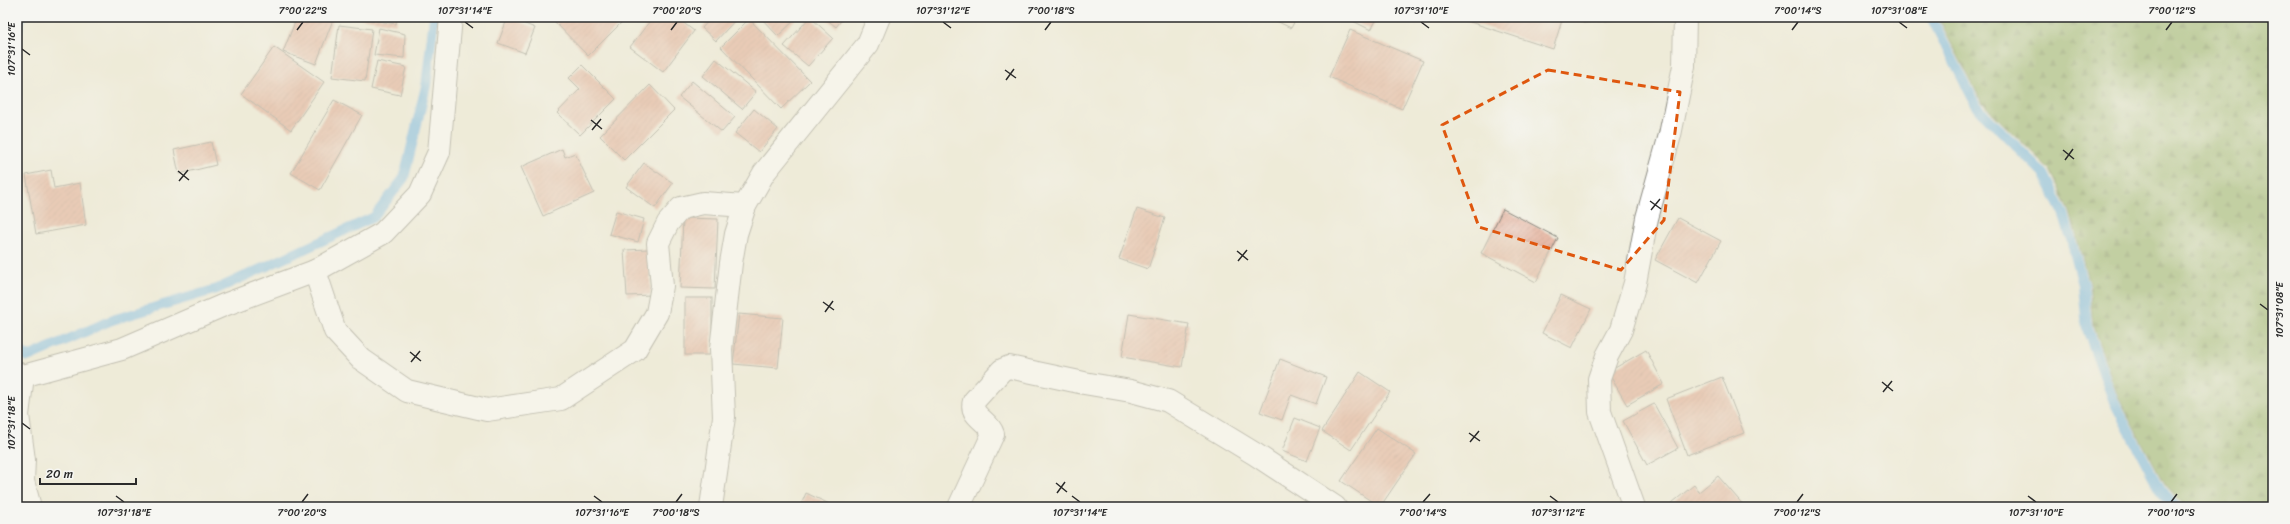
<svg xmlns="http://www.w3.org/2000/svg" width="2290" height="524" font-family="Sriracha,sans-serif">
<defs>
<pattern id="forest-firs" width="22" height="20" patternUnits="userSpaceOnUse"><rect width="22" height="20" fill="#8dad60"/><path d="M5 1l3.5 6h-7zM16 11l3.5 6h-7z" fill="#738d4f"/></pattern>
<pattern id="building-hatch" width="6" height="6" patternUnits="userSpaceOnUse"><rect width="6" height="6" fill="#e2a58d"/><path d="M-1 1l2-2M0 6l6-6M5 7l2-2" fill="none" stroke="#b78773"/></pattern>
</defs>
<rect width="100%" height="100%" fill="#f6f6f2"/>
<filter id="ink" filterUnits="userSpaceOnUse"><feTurbulence type="fractalNoise" baseFrequency=".025" numOctaves="2"/><feDisplacementMap in="SourceGraphic" scale="8" xChannelSelector="R" yChannelSelector="G"/><feConvolveMatrix kernelMatrix="1 2 1 2 8 2 1 2 1" color-interpolation-filters="sRGB"/></filter>
<filter id="wash" filterUnits="userSpaceOnUse"><feTurbulence type="fractalNoise" baseFrequency=".012" numOctaves="4" result="noise"/><feDisplacementMap in="SourceGraphic" scale="16" xChannelSelector="R" yChannelSelector="G"/><feGaussianBlur stdDeviation="0.9" result="paint"/><feColorMatrix in="noise" values="0 0 0 0 0 0 0 0 0 0 0 0 0 0 0 0 0 1.4 0 .05"/><feComposite in="paint" operator="in"/></filter>
<g filter="url(#wash)">
<rect width="100%" height="100%" fill="#eeebd8"/>
<polygon fill="url(#forest-firs)" stroke="#5c6c46" points="1938,17 2273,17 2273,507 2184,507 2164,484 2119,399 2093,327 2089,284 2070,212 2050,170 1982,103"/>
<g fill="none" stroke-linecap="round" stroke-linejoin="round">
<g stroke="#6db4e4" stroke-width="10">
<polyline points="1931,17 1977,107 2044,174 2064,214 2083,285 2087,329 2114,402 2159,488 2175,507"/>
<polyline points="17,32 21,17"/>
<polyline points="17,348 28,357 112,320 217,289 374,217 404,178 426,86 434,17"/>
</g>
</g>
<g id="blocks">
<g fill="url(#building-hatch)">
<polygon points="297,17 334,17 316,64 283,52"/>
<polygon points="353,17 397,17 396,24"/>
<polygon points="508,17 535,28 525,53 498,43"/>
<polygon points="556,17 627,17 588,56 553,20"/>
<polygon points="653,17 676,17 694,31 663,72 630,47"/>
<polygon points="690,17 700,17 696,22"/>
<polygon points="712,17 738,17 716,41 702,28"/>
<polygon points="760,17 798,17 778,36"/>
<polygon points="810,17 833,38 808,66 784,46"/>
<polygon points="824,17 844,17 836,27"/>
<polygon points="919,17 928,17 922,21"/>
<polygon points="1268,17 1297,17 1291,28"/>
<polygon points="1345,17 1378,17 1371,30"/>
<polygon points="1469,17 1563,17 1553,49 1467,21"/>
<polygon points="1583,17 1635,17 1635,18 1583,23"/>
<polygon points="749,19 810,81 781,109 721,47"/>
<polygon points="339,25 372,29 365,81 332,77"/>
<polygon points="379,28 405,34 404,58 374,55"/>
<polygon points="1350,30 1423,61 1402,109 1329,77"/>
<polygon points="274,47 324,82 291,130 241,94"/>
<polygon points="716,59 756,92 742,109 703,76"/>
<polygon points="377,61 406,67 400,95 371,89"/>
<polygon points="582,65 616,99 580,135 557,113 580,89 569,78"/>
<polygon points="692,81 735,117 722,132 679,97"/>
<polygon points="650,85 674,110 624,160 600,136"/>
<polygon points="334,100 362,115 320,190 291,173"/>
<polygon points="754,109 778,129 759,152 735,133"/>
<polygon points="211,142 216,165 179,174 174,150"/>
<polygon points="562,149 565,157 575,153 594,193 543,216 521,167"/>
<polygon points="644,163 673,183 655,208 626,187"/>
<polygon points="51,170 54,188 80,183 86,225 36,234 26,175"/>
<polygon points="1137,209 1165,218 1148,269 1119,259"/>
<polygon points="1503,209 1558,238 1536,282 1481,253"/>
<polygon points="616,211 644,219 638,242 609,234"/>
<polygon points="683,218 718,219 715,289 680,288"/>
<polygon points="1678,218 1721,241 1698,283 1655,260"/>
<polygon points="649,249 651,295 627,296 624,250"/>
<polygon points="1561,295 1591,309 1572,348 1542,333"/>
<rect x="685" y="298" width="27" height="57"/>
<polygon points="739,314 783,318 778,368 733,364"/>
<polygon points="1129,314 1189,324 1182,367 1122,357"/>
<polygon points="1646,350 1664,384 1627,405 1608,372"/>
<polygon points="1280,359 1326,377 1316,404 1291,395 1282,420 1260,412"/>
<polygon points="1360,372 1390,392 1351,450 1322,431"/>
<polygon points="1722,377 1744,433 1687,455 1666,399"/>
<polygon points="1654,404 1678,448 1647,465 1623,421"/>
<polygon points="1295,418 1320,428 1307,461 1282,451"/>
<polygon points="1377,428 1416,454 1380,507 1341,481"/>
<polygon points="1718,476 1745,507 1667,507 1694,485 1699,492"/>
<polygon points="806,493 836,507 800,507"/>
</g>
</g>
</g>
<g filter="url(#ink)">
<use href="#blocks" fill-opacity="0" stroke="#8c8b82" stroke-width="1"/>
<g fill="none" stroke-linecap="round" stroke-linejoin="round">
<g stroke="#8c8b82" stroke-width="24">
<g id="street">
<polyline points="315,271 335,331 361,359 407,391 487,410 561,399 635,350 657,313 662,286 658,243 668,223 681,208 703,203 745,206"/>
<polyline points="17,373 23,376 122,349 224,305 315,271 383,233 420,194 439,152 451,17"/>
<polyline points="23,376 18,415 24,460 23,481 30,507"/>
<polyline points="711,507 724,417 721,349 731,263 736,234 745,206 764,173 868,44 879,17"/>
<path d="M959 507 993 434C989 420 969 417 974 401L1002 370 1009 367 1084 383 1131 391 1168 401 1255 454 1335 507"/>
<polyline points="1634,507 1600,412 1599,379 1607,356 1621,330 1635,283 1647,218 1670,135 1684,66 1685,17"/>
</g>
</g>
<use href="#street" stroke="#fff" stroke-width="22"/>
</g>
</g>
<path d="M0 0H2290V524H0ZM1548 70 1680 92 1664 220 1621 270 1479 227 1442 125Z" fill="#eeebd8" fill-opacity=".55" fill-rule="evenodd"/>
<path fill="none" stroke="#df570e" stroke-width="3" stroke-dasharray="8 5" stroke-linejoin="round" d="M1548 70 1680 92 1664 220 1621 270 1479 227 1442 125Z"/>
<path fill="none" stroke="#2b2b2b" stroke-width="1.5" d="M465 22 473 28M943 22 951 28M1421 22 1429 28M1899 22 1907 28M297 30 303 22M671 30 677 22M1045 30 1051 22M1792 30 1798 22M2166 30 2172 22M22 49 30 55M1005 70 1016 78M1006 80 1014 69M591 120 602 129M592 130 601 119M2063 150 2074 159M2065 160 2073 149M178 171 189 180M179 181 188 170M1650 201 1661 209M1651 210 1660 199M1237 251 1248 260M1238 261 1247 250M823 302 834 310M2260 304 2268 310M825 312 833 301M410 352 421 361M411 362 420 351M1882 382 1893 391M1883 392 1892 381M22 423 30 429M1469 433 1480 441M1470 442 1479 431M1056 483 1067 492M1057 493 1065 482M116 496 124 502M594 496 602 502M1072 496 1080 502M1550 496 1558 502M2028 496 2036 502M302 502 308 494M676 502 682 494M1423 502 1430 494M1797 502 1803 494M2171 502 2177 494"/>
<rect width="2290" height="524" fill="none" stroke="#f6f6f2" stroke-width="44"/>
<path d="M40 478v6h96v-6" fill="none" stroke="#2b2b2b" stroke-width="2"/>
<text x="46" y="478" font-size="12" fill="#2b2b2b" stroke="#f6f6f2" stroke-width="3" paint-order="stroke">20 m</text>
<rect x="22" y="22" width="2246" height="480" fill="none" stroke="#2b2b2b" stroke-width="1.5"/>
<g font-size="10" text-anchor="middle" fill="#2b2b2b">
<text x="303" y="14">7°00'22"S</text>
<text x="465" y="14">107°31'14"E</text>
<text x="677" y="14">7°00'20"S</text>
<text x="943" y="14">107°31'12"E</text>
<text x="1051" y="14">7°00'18"S</text>
<text x="1421" y="14">107°31'10"E</text>
<text x="1798" y="14">7°00'14"S</text>
<text x="1899" y="14">107°31'08"E</text>
<text x="2172" y="14">7°00'12"S</text>
<text transform="translate(11 49) rotate(-90)" y="4">107°31'16"E</text>
<text transform="translate(2279 310) rotate(-90)" y="4">107°31'08"E</text>
<text transform="translate(11 423) rotate(-90)" y="4">107°31'18"E</text>
<text x="124" y="516">107°31'18"E</text>
<text x="302" y="516">7°00'20"S</text>
<text x="602" y="516">107°31'16"E</text>
<text x="676" y="516">7°00'18"S</text>
<text x="1080" y="516">107°31'14"E</text>
<text x="1423" y="516">7°00'14"S</text>
<text x="1558" y="516">107°31'12"E</text>
<text x="1797" y="516">7°00'12"S</text>
<text x="2036" y="516">107°31'10"E</text>
<text x="2171" y="516">7°00'10"S</text>
</g>
</svg>
